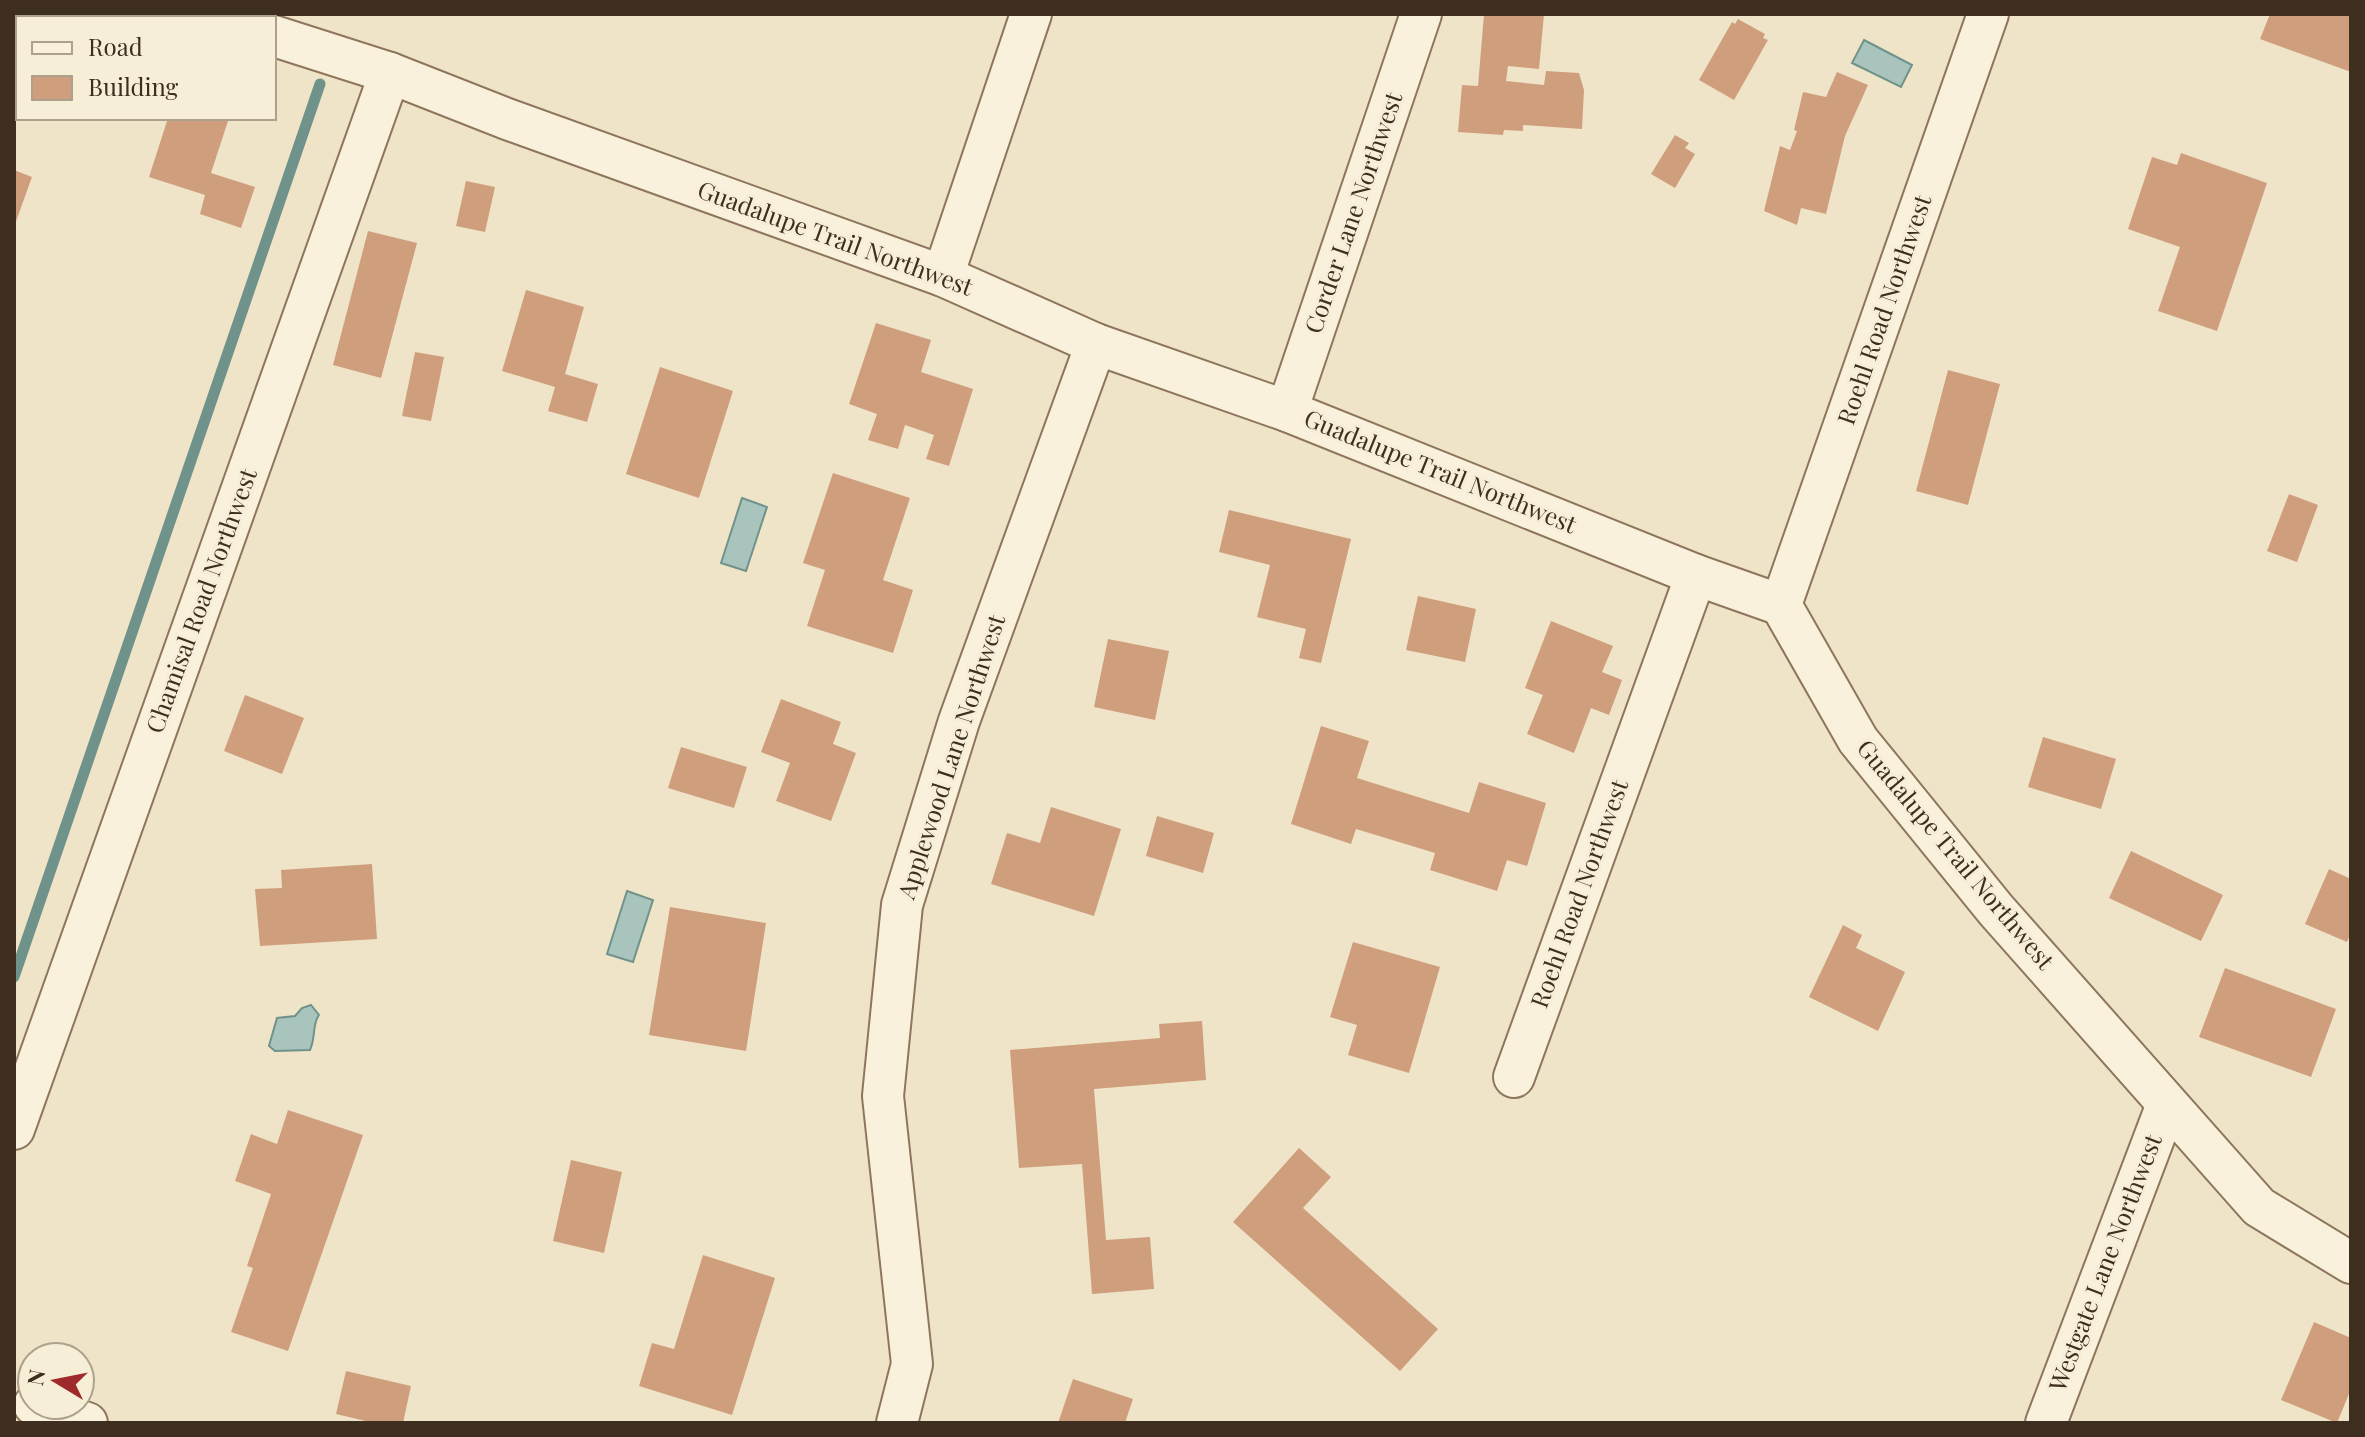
<svg xmlns="http://www.w3.org/2000/svg" width="2365" height="1437" font-family="'Playfair Display',serif">
<rect width="100%" height="100%" fill="#f0e4c8"/>
<g fill="#a9c4bc" stroke="#6f938a" stroke-width="2">
<polygon points="1864,40 1912,65 1901,87 1852,63"/>
<polygon points="742,498 767,507 746,571 721,563"/>
<polygon points="627,891 653,900 633,962 607,954"/>
<path d="M311 1005 319 1015C312 1024 316 1037 310 1050L275 1051 269 1046 277 1018 295 1016 302 1008Z"/>
</g>
<g fill="none" stroke-linecap="round" stroke-linejoin="round">
<path stroke="#6f938a" stroke-width="11" d="M14 977C115 679 219 382 320 84"/>
</g>
<g fill="#cf9f7d">
<polygon points="14,14 40,14 50,17 18,18 18,61 14,59"/>
<polygon points="1484,14 1544,14 1539,69 1508,66 1506,81 1544,85 1546,71 1579,73 1584,90 1582,129 1523,125 1523,131 1504,130 1503,135 1458,132 1462,85 1478,86"/>
<polygon points="2270,14 2351,14 2351,72 2260,39"/>
<polygon points="1738,19 1765,34 1763,38 1768,40 1734,100 1699,80 1732,22 1735,24"/>
<polygon points="1837,72 1868,85 1845,136 1826,214 1801,208 1797,225 1764,211 1780,146 1790,150 1797,131 1794,130 1803,92 1826,97"/>
<polygon points="168,118 229,118 211,173 255,187 241,228 200,214 205,195 149,177"/>
<polygon points="1675,135 1689,143 1685,148 1695,154 1675,188 1651,174"/>
<polygon points="2181,153 2267,183 2217,331 2158,311 2180,247 2128,229 2152,157 2177,165"/>
<polygon points="14,170 32,177 14,227"/>
<polygon points="466,181 495,187 485,232 456,226"/>
<polygon points="368,231 417,243 381,378 333,365"/>
<polygon points="526,290 584,307 565,374 598,384 587,422 548,411 555,387 502,371"/>
<polygon points="876,323 931,340 921,372 973,389 949,466 926,459 934,435 905,425 898,449 868,440 877,414 849,404"/>
<polygon points="415,352 444,357 431,421 402,416"/>
<polygon points="660,367 733,391 699,498 626,474"/>
<polygon points="1948,370 2000,384 1968,505 1916,491"/>
<polygon points="833,473 910,498 883,580 913,590 893,653 807,626 825,570 803,563"/>
<polygon points="2289,494 2318,505 2297,562 2267,551"/>
<polygon points="1229,510 1351,539 1321,663 1299,658 1306,629 1257,617 1270,565 1219,552"/>
<polygon points="1418,596 1476,609 1465,662 1406,650"/>
<polygon points="1551,621 1613,646 1602,672 1622,680 1609,715 1591,708 1574,753 1527,734 1543,695 1525,688"/>
<polygon points="1108,639 1169,651 1155,720 1094,707"/>
<polygon points="245,695 304,718 282,774 224,751"/>
<polygon points="781,699 841,722 833,744 856,753 831,821 776,801 790,763 761,752"/>
<polygon points="1321,726 1369,741 1357,778 1469,813 1479,782 1546,803 1527,866 1507,860 1497,891 1430,870 1435,853 1356,829 1351,844 1291,824"/>
<polygon points="2043,737 2116,759 2101,809 2028,787"/>
<polygon points="681,747 747,767 734,808 668,788"/>
<polygon points="1051,807 1121,829 1094,916 991,884 1007,833 1040,843"/>
<polygon points="1157,816 1214,833 1203,873 1146,856"/>
<polygon points="2131,851 2223,895 2201,941 2109,898"/>
<polygon points="372,864 377,939 260,946 255,889 282,888 281,870"/>
<polygon points="2329,869 2351,879 2351,933 2347,942 2305,924"/>
<polygon points="670,907 766,923 746,1051 649,1035"/>
<polygon points="1843,925 1862,935 1856,948 1905,972 1878,1031 1809,997"/>
<polygon points="1353,942 1440,967 1409,1073 1348,1055 1357,1025 1330,1017"/>
<polygon points="2225,968 2336,1009 2311,1077 2199,1037"/>
<polygon points="1202,1021 1206,1080 1094,1089 1106,1240 1150,1237 1154,1289 1092,1294 1082,1164 1019,1168 1010,1050 1160,1038 1159,1024"/>
<polygon points="288,1110 363,1135 288,1351 231,1332 253,1268 247,1266 271,1194 235,1181 251,1134 277,1144"/>
<polygon points="1299,1148 1331,1177 1303,1208 1438,1329 1400,1371 1233,1222"/>
<polygon points="571,1160 622,1172 604,1253 553,1241"/>
<polygon points="703,1255 775,1278 732,1415 639,1386 652,1343 674,1349"/>
<polygon points="2314,1322 2351,1338 2351,1389 2337,1423 2281,1400"/>
<polygon points="346,1371 411,1386 403,1423 374,1423 336,1414"/>
<polygon points="1073,1379 1133,1399 1125,1423 1058,1423"/>
</g>
<g fill="none" stroke-linecap="round" stroke-linejoin="round">
<g stroke="#8d765c" stroke-width="44">
<g id="street">
<polyline points="204,14 217,18"/>
<polyline points="274,36 390,73 507,119 943,276 1096,344 1287,411 1696,575 1781,605 1858,740 1996,910 2259,1207 2351,1263"/>
<polyline points="943,276 1031,14"/>
<polyline points="1287,411 1421,14"/>
<polyline points="1781,605 1988,14"/>
<polyline points="1514,1077 1696,575"/>
<polyline points="14,1129 390,73"/>
<polyline points="34,1405 87,1423"/>
<polyline points="897,1423 912,1364 883,1096 902,905 959,721 1096,344"/>
<polyline points="2046,1423 2167,1104"/>
</g>
</g>
<use href="#street" stroke="#faf1dc" stroke-width="40"/>
</g>
<g text-anchor="middle" stroke-width="6" stroke-linejoin="round" paint-order="stroke">
<g font-size="24" fill="#3d2e20" stroke="#f7eed8">
<text transform="translate(1354 213) rotate(-71)" y="8">Corder Lane Northwest</text>
<text transform="translate(835 239) rotate(20)" y="8">Guadalupe Trail Northwest</text>
<text transform="translate(1885 310) rotate(-71)" y="8">Roehl Road Northwest</text>
<text transform="translate(1440 472) rotate(22)" y="8">Guadalupe Trail Northwest</text>
<text transform="translate(202 601) rotate(-70)" y="8">Chamisal Road Northwest</text>
<text transform="translate(952 757) rotate(-72)" y="8">Applewood Lane Northwest</text>
<text transform="translate(1955 855) rotate(50)" y="8">Guadalupe Trail Northwest</text>
<text transform="translate(1580 894) rotate(-70)" y="8">Roehl Road Northwest</text>
<text transform="translate(2106 1263) rotate(-69)" y="8">Westgate Lane Northwest</text>
</g>
</g>
<rect width="2365" height="1437" fill="none" stroke="#3d2e20" stroke-width="32"/>
<rect x="16" y="16" width="260" height="104" fill="#f7eed8" stroke="#ada18e" stroke-width="2"/>
<rect x="32" y="42" width="40" height="12" fill="#faf1dc" stroke="#ada18e" stroke-width="2"/>
<text x="88" y="56" font-size="24" fill="#3d2e20">Road</text>
<rect x="32" y="76" width="40" height="24" fill="#cf9f7d" stroke="#ada18e" stroke-width="2"/>
<text x="88" y="96" font-size="24" fill="#3d2e20">Building</text>
<g transform="translate(56 1381) rotate(280)"><circle r="38" fill="#f7eed8" stroke="#ada18e" stroke-width="2"/>
<path d="M0-6L14 30L0 20L-14 30Z" fill="#9e2a2b"/>
<text y="-12" font-size="22" font-weight="bold" text-anchor="middle" fill="#3d2e20">N</text>
</g>
</svg>
